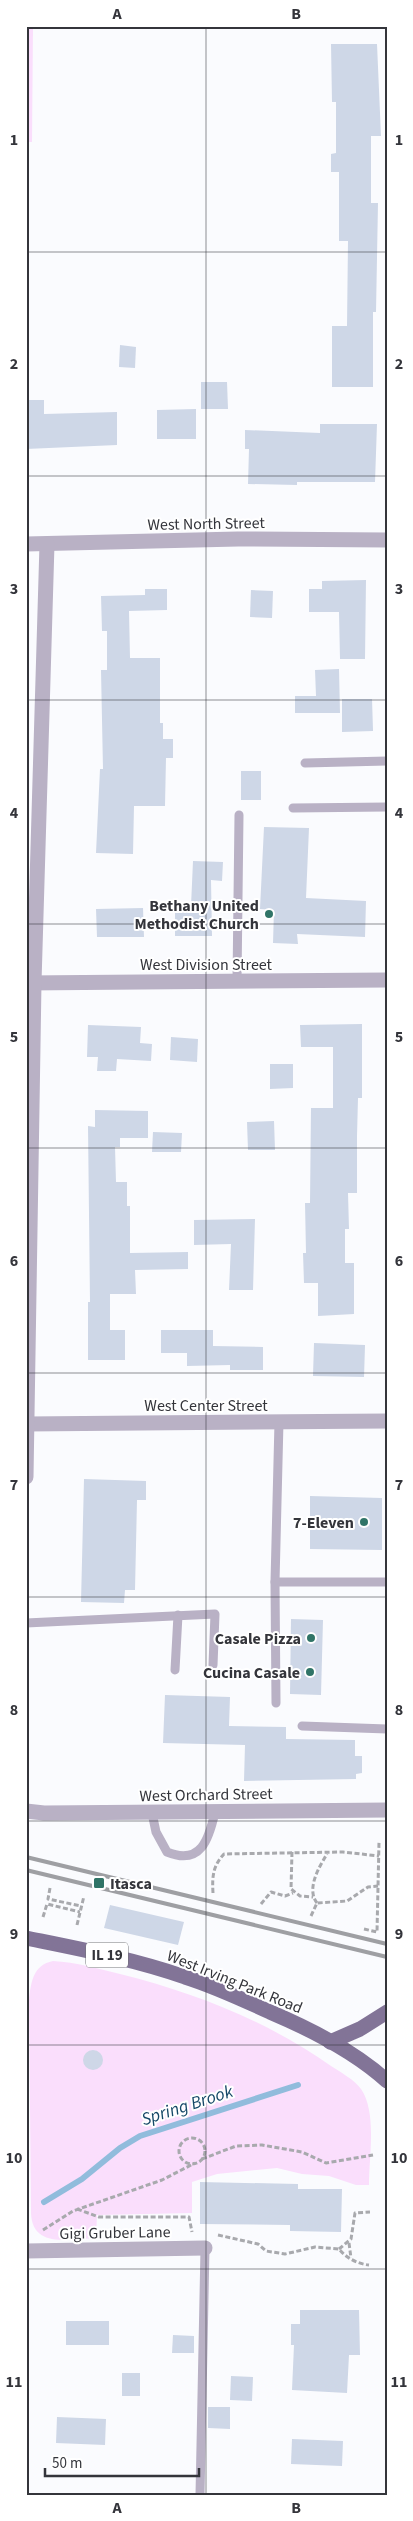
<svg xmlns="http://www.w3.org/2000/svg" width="413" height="2521" font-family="'Source Sans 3',sans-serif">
<rect width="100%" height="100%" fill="#fafbfe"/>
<g fill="#fadefc">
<polygon points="26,26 33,26 32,142 26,142"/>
<path d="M53 1961C76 1962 99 1969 120 1974 196 1993 267 2021 331 2066 340 2072 355 2080 361 2089 377 2112 369 2156 369 2185H356L329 2176 302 2174 277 2168 217 2174 192 2182V2213L97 2215 96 2238C71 2239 32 2249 31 2213L29 2000C31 1982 33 1965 53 1961Z"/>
</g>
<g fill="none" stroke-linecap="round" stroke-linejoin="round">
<polyline stroke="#91bcdc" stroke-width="6" points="44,2202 82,2179 120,2148 140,2136 298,2085"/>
</g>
<g fill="#ced7e7">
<polygon points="331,44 377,44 381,136 371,136 371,203 378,203 376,312 373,312 373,387 332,387 332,326 347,326 348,241 339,241 339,172 331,172 331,154 336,153 336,102 332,102"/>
<polygon points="120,345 136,347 135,368 119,367"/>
<polygon points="201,382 227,382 228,409 201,409"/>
<polygon points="26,400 44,400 44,414 117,412 117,445 26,449"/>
<polygon points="196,409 196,439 157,439 157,410"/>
<polygon points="320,424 377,424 375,482 297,482 297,485 248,484 249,449 245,449 245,430 320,433"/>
<polygon points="366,580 365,659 340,659 339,612 309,612 309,589 322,589 322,581"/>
<polygon points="145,589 167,589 167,610 129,611 130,658 160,658 160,723 163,723 163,739 173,739 173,758 166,758 165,806 134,806 133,854 96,853 100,769 103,769 101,670 107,670 107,631 102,631 101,596 145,595"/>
<polygon points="251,590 273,591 272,618 250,617"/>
<polygon points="339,669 340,713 295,713 295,696 316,696 315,670"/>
<polygon points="342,699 372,699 373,731 342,732"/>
<rect x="241" y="771" width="20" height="29"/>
<polygon points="264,827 309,828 306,898 366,901 365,937 297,934 298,944 273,943 274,910 260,909"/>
<polygon points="193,861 223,862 222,881 211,880 212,936 175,936 175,907 191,906"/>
<polygon points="143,908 144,937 97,937 96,909"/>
<polygon points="362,1024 362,1098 358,1098 357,1136 357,1193 348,1193 349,1229 345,1229 345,1263 354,1263 354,1314 318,1316 318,1283 304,1283 303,1253 306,1253 305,1203 310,1203 311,1108 333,1108 333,1047 301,1047 300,1025"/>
<polygon points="88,1025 141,1027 140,1043 152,1044 151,1061 117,1059 116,1071 97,1071 98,1057 87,1057"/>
<polygon points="171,1037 198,1039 197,1062 170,1060"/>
<polygon points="270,1064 293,1064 293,1088 270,1089"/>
<polygon points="95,1110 148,1111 148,1138 120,1138 120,1147 115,1147 116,1182 127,1182 127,1206 130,1206 130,1253 188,1252 188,1269 135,1270 136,1294 110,1294 110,1330 125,1330 125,1360 88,1360 88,1302 90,1302 88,1126 95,1127"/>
<polygon points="274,1121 275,1150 248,1150 247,1122"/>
<polygon points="153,1132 182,1133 181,1152 152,1152"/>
<polygon points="255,1219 253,1290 229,1290 231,1244 194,1245 194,1220"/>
<polygon points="161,1330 213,1330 213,1346 263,1347 263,1370 230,1370 230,1365 187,1366 187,1353 161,1353"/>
<polygon points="314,1343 365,1345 364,1377 313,1376"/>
<polygon points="84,1479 146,1481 146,1500 137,1500 135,1590 125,1590 124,1603 81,1602"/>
<polygon points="310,1496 382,1498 382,1550 310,1549"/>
<polygon points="291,1619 323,1620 321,1695 290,1694"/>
<polygon points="165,1695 230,1697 229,1726 286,1727 286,1739 355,1740 355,1756 362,1756 362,1773 356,1774 356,1779 244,1781 245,1745 163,1743"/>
<polygon points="110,1905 184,1922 178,1945 104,1928"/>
<circle cx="93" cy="2060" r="10"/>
<polygon points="200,2182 298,2184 298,2189 342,2189 341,2232 290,2231 290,2225 200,2224"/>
<polygon points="300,2310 359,2310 360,2355 349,2355 347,2393 292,2390 294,2345 291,2345 291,2324 300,2324"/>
<rect x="66" y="2321" width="43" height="24"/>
<polygon points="173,2335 194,2336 194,2353 172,2353"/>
<rect x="122" y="2373" width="18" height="23"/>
<polygon points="231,2376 253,2377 252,2401 230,2400"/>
<polygon points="208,2407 230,2407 230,2429 208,2428"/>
<polygon points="57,2417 106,2419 105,2445 56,2443"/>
<polygon points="292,2439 343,2441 342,2466 291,2464"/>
</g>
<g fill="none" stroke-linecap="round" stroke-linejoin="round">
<g stroke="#a8a9ad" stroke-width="3" stroke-dasharray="5 2.5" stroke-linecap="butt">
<polyline points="292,1852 291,1889 300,1896 313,1897"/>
<polyline points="50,1888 48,1899 81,1906"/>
<path d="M213 1893C212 1876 213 1866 224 1854L343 1852 379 1856"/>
<path d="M317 1903C306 1889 319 1867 327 1854"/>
<polyline points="261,1904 271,1892 285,1896 293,1893"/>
<polyline points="311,1916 317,1903 347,1901 368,1887 378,1886"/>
<polyline points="43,1917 47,1904 80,1912"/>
<polyline points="77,1925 84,1896"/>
<polyline points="364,1929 377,1932 379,1842"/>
<circle cx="192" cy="2151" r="13"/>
<polyline points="202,2159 236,2146 262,2145 302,2152 326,2163 373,2155"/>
<polyline points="77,2209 99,2217 189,2217 192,2232"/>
<polyline points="43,2230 73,2211 162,2180 195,2163"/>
<path d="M218 2235 258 2244 266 2251 285 2254 315 2247 339 2249C346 2258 358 2264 369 2265"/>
<polyline points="349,2243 351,2258"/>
<polyline points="339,2249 351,2239 355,2213 370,2212"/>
</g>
<g stroke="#b9b1c5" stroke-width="9">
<polyline points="305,763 387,761"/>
<polyline points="293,808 387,807"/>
<polyline points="237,981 239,815"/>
<polyline points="275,1582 387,1582"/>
<polyline points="26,1623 215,1614 213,1665"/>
<polyline points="175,1670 178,1615"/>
<polyline points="276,1703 275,1582 279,1422"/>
<polyline points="302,1726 387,1729"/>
<path d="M152 1813 156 1832 167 1852C201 1866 209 1839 215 1812"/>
<polyline points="200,2495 205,2248"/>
</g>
<g stroke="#b9b1c5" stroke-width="15">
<polyline points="26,544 238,539 387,540"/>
<polyline points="26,983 387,980"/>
<polyline points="26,1424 387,1421"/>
<polyline points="26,1477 34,983 47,544"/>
<polyline points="26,1811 44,1813 387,1810"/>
<polyline points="26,2251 205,2248"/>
</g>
<g stroke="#827497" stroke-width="15">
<path d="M26 1938C80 1949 133 1959 185 1977 214 1986 242 1999 270 2012 310 2029 354 2051 387 2081"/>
<polyline points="330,2042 360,2029 387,2012"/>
</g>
<g stroke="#9e9fa3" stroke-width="4">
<polyline points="26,1857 387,1944"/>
<polyline points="26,1870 387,1957"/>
</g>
</g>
<path fill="none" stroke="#34353b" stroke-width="1" stroke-opacity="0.55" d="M206 26V2495M26 252H387M26 476H387M26 700H387M26 924H387M26 1148H387M26 1373H387M26 1597H387M26 1821H387M26 2045H387M26 2269H387"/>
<g fill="#307467" stroke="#fff" stroke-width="2">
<circle cx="269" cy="914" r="5"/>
<circle cx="364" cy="1522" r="5"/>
<circle cx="311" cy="1638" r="5"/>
<circle cx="310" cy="1672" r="5"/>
<rect x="93" y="1877" width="12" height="12" rx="2.5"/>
</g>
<g text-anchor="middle" stroke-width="4" stroke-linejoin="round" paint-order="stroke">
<rect fill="#fff" stroke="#717276" stroke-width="1" x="86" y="1942.5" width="42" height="25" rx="4"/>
<g font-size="15" font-weight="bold" fill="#34353b">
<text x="107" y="1960">IL 19</text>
</g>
<g font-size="16" fill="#34353b" stroke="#fff">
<text transform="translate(206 523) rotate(-1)" y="6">West North Street</text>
<text x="206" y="970">West Division Street</text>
<text x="206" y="1411">West Center Street</text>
<text transform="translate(206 1794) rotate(-1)" y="6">West Orchard Street</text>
<text transform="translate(235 1981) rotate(22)" y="6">West Irving Park Road</text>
<text transform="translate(115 2232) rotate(-1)" y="6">Gigi Gruber Lane</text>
</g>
<g font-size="16" font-weight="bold" fill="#34353b" stroke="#fff" text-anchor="end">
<text x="259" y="911">Bethany United<tspan x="259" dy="18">Methodist Church</tspan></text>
<text x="354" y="1528">7-Eleven</text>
<text x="301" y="1644">Casale Pizza</text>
<text x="300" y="1678">Cucina Casale</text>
<text x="110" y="1889" text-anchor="start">Itasca</text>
</g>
<g font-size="18" font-style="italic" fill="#144767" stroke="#fff">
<text transform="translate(187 2105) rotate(-18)" y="6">Spring Brook</text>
</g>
</g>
<rect width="413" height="2521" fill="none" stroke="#ffffff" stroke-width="55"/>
<path d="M45 2468v8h154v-8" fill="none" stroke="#34353b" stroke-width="2.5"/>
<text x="52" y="2468" font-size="15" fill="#34353b" stroke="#ffffff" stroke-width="4" paint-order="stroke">50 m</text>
<rect x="28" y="28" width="358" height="2466" fill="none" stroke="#34353b" stroke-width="2"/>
<g font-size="16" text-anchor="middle" font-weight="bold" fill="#34353b">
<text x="117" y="19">A</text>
<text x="296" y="19">B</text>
<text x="14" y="145">1</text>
<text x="399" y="145">1</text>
<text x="14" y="369">2</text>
<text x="399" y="369">2</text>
<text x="14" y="594">3</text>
<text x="399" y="594">3</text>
<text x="14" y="818">4</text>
<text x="399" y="818">4</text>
<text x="14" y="1042">5</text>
<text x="399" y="1042">5</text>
<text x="14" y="1266">6</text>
<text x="399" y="1266">6</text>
<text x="14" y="1490">7</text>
<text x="399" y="1490">7</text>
<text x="14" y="1715">8</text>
<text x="399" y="1715">8</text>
<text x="14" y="1939">9</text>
<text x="399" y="1939">9</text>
<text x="14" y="2163">10</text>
<text x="399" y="2163">10</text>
<text x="14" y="2387">11</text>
<text x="399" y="2387">11</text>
<text x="117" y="2513">A</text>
<text x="296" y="2513">B</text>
</g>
</svg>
